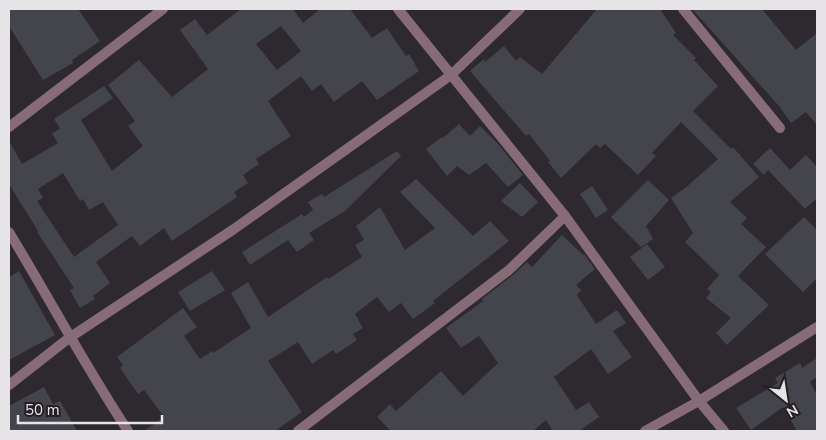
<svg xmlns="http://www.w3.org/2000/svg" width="826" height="440" font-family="'Nunito Sans',sans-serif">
<rect width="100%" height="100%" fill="#2e292f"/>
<g fill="#44444c" fill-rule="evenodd">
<polygon points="9,9 78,9 100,41 72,60 73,63 43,80 9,26"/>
<path d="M241 9H293L303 23 320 9H350L372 38 387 28 406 56 409 54 419 71 377 100 362 81 334 102 321 84 312 91 301 76 268 101 291 136 256 159 259 164 243 175 248 183 234 192 237 197 172 241 164 228 140 246 132 236 96 262 110 283 93 296 95 299 80 308 70 290 74 288 37 232 38 231 9 184V141L22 164 58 143 52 134 60 128 54 119 104 86 113 98 81 120 112 171 143 146 128 126 135 121 108 85 139 60 172 97 208 69 180 30 195 19 207 35ZM281 26 301 51 277 70 256 44ZM63 173 80 201 83 199 89 210 103 202 118 225 74 257 37 201 43 198 38 189Z"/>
<polygon points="597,9 660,9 676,33 673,35 696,58 694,60 718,86 693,111 731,149 733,147 759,177 730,202 747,218 741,224 766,247 738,276 769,305 727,345 716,333 731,318 706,298 711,292 707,289 719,275 685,242 693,233 671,198 684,189 718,159 681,122 652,153 656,156 638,175 605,144 600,148 596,144 561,178 548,162 550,161 529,134 526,136 470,71 484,59 485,62 504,46 516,61 520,57 542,74"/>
<polygon points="692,9 762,9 796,50 817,33 817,125 806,112 791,123 779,106"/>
<polygon points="459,124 470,136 480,126 498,144 523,175 508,187 486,163 469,175 457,166 447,176 426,149 442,137 443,138"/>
<polygon points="770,148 790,170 806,155 817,167 817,198 805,209 768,170 764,175 753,164"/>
<polygon points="397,151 401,156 345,211 309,233 314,240 297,252 288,240 250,265 242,252 302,214 304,217 313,210 308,202 322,194 324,197"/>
<polygon points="416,179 473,236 490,221 509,241 433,301 435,303 413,319 401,303 389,312 377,297 355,314 363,328 353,334 357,340 336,354 333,350 312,364 298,342 268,361 302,412 275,431 144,431 164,417 144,390 138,394 120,368 123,365 117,357 183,308 197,327 184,336 200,359 212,351 213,353 251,328 231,293 248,282 268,317 327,277 328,279 362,257 355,245 364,240 356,226 380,207 405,250 435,228 400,192"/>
<polygon points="648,180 669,200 646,226 653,239 641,247 611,217"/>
<polygon points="520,183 538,202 522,217 501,201"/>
<polygon points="592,186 608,210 596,218 580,194"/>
<polygon points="804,217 817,230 817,278 803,292 765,254"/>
<polygon points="562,235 583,255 584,254 595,269 576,285 581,290 577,295 596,324 617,310 626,323 613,331 632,357 608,374 591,349 554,377 576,410 589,402 599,417 579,431 553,431 546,420 533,431 391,431 377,417 390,404 396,411 441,371 463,396 498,363 479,336 461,348 446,328 483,301 482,299 513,275 527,262 532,267"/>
<polygon points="647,244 665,267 648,280 630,257"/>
<polygon points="19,271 55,335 9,360 9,277"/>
<polygon points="212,271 225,290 190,311 178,292"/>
<polygon points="817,358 817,377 810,382 817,395 817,431 797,431 783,407 751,430 736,408 778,383 775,378 800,363 802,368"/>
<polygon points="44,387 53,404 60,401 77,431 9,431 9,406"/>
</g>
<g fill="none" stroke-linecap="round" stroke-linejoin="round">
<g stroke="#876b76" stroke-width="10">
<polyline points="683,9 780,128"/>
<polyline points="9,127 163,9"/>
<path d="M9 232C49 298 85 366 128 431"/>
<polyline points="9,385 69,338 234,229 451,75 520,9"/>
<polyline points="298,431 509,270 565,216"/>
<polyline points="645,431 699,401 817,327"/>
</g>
<polyline stroke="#876b76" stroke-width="10" points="398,9 565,216 699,401 724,431"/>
</g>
<rect width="826" height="440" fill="none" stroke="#e7e4e8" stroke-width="20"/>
<g transform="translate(786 400) rotate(150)" stroke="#241f25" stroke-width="4" paint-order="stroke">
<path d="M0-4L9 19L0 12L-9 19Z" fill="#e7e4e8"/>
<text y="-8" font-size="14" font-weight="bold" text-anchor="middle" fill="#e7e4e8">N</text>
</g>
<path d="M18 415v8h144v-8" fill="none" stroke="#e7e4e8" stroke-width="2.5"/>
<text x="25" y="415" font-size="15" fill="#e7e4e8" stroke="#241f25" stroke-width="4" paint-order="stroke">50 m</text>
</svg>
